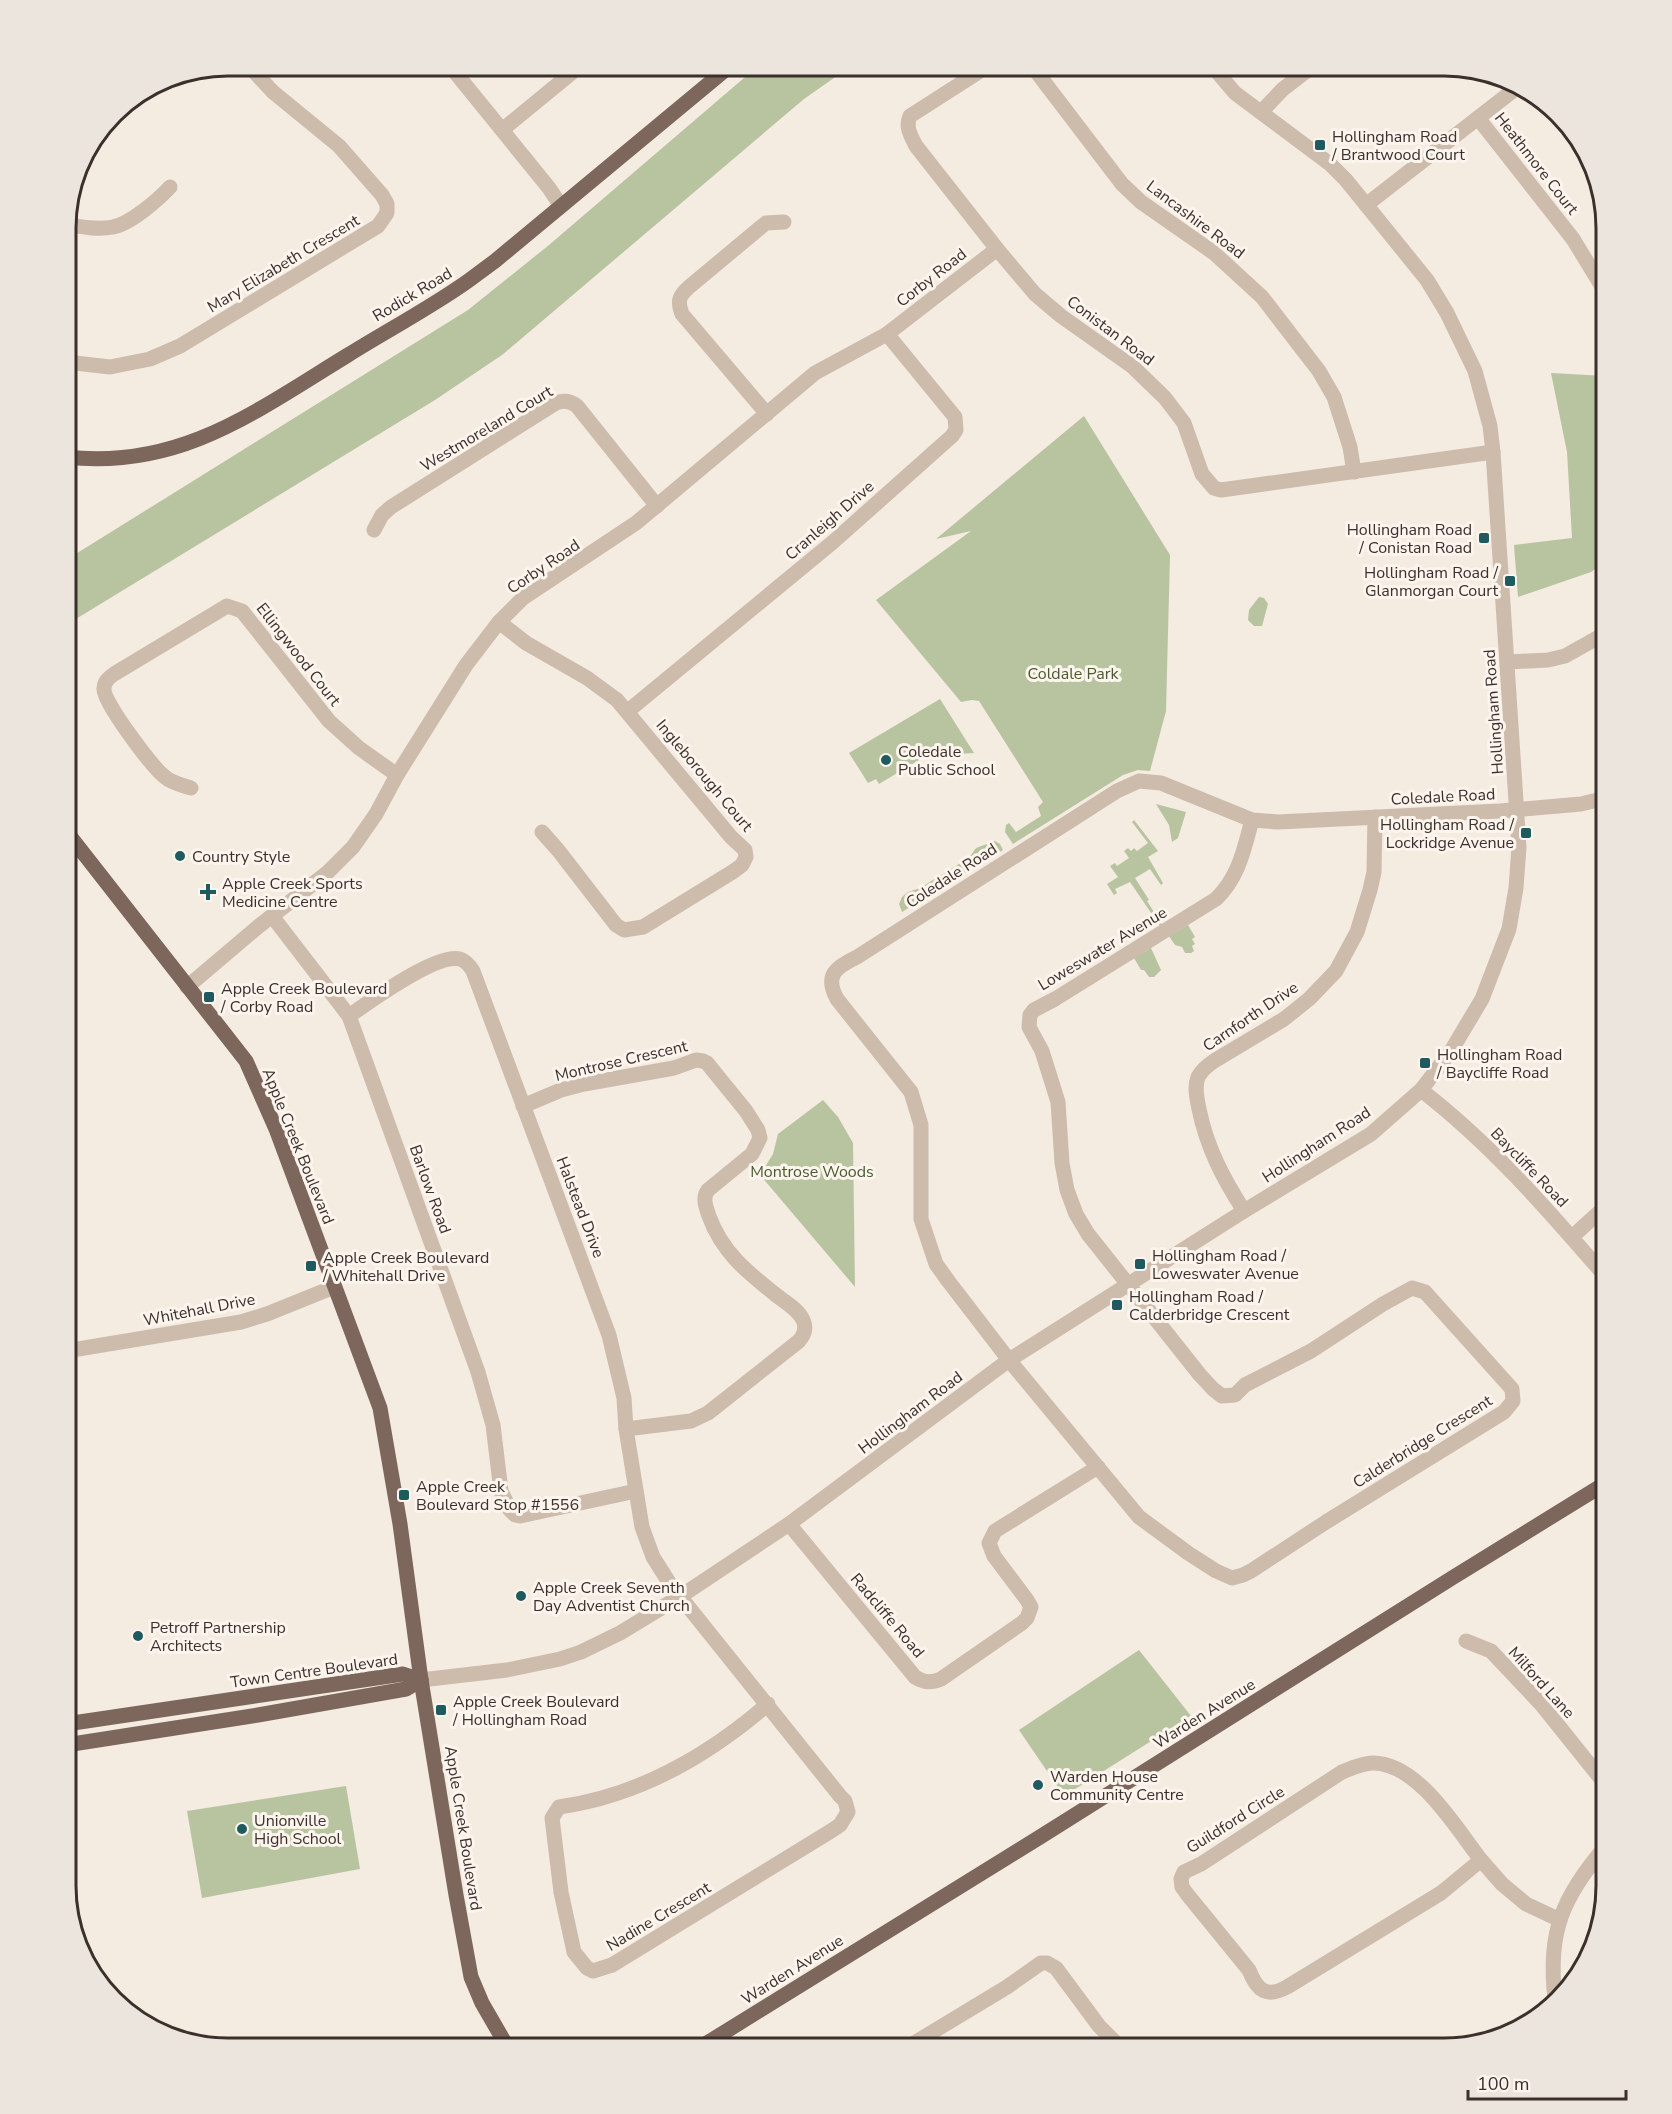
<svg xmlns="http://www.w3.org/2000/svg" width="1672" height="2114" font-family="'Nunito Sans',sans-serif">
<rect width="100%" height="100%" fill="#f4ebe1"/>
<g fill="#b8c4a0">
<polygon points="758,66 851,66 804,99 502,355 435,400 66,625 66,560 468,310 549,245"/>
<polygon points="1551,373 1606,376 1606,561 1591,572 1518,597 1514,545 1572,538 1567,452"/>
<polygon points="1084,416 1170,555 1166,711 1150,771 1138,770 1123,775 1013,844 1005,832 1006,825 1009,823 1016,832 1041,816 1038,807 1043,802 979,701 972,700 961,702 876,600 971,531 936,539"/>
<polygon points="1259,597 1264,598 1268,604 1262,626 1254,626 1248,620 1249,610"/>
<polygon points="940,699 974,753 920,756 919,760 879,784 876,779 868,783 849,753"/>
<polygon points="1156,804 1186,812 1178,838 1172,842 1169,825"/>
<polygon points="1134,820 1158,851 1148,857 1163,883 1161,885 1150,869 1135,878 1149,900 1147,901 1162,925 1160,926 1130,882 1115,889 1117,893 1114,895 1107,884 1118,877 1110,866 1115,863 1117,866 1129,858 1124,851 1128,848 1131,851 1134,848 1137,851 1148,843 1132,822"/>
<polygon points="995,841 1000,844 1003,850 902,912 899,904 902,897 908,892 920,888 969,858 976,848"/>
<polygon points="1188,925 1195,937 1192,939 1195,944 1192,946 1194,951 1191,953 1185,953 1182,947 1175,945 1169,936"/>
<polygon points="1151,948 1161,970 1154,977 1149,977 1144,970 1141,970 1134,958"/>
<polygon points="823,1100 838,1117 853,1143 855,1287 760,1175 773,1154 778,1134"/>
<polygon points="1139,1650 1191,1716 1064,1796 1019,1730"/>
<polygon points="346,1786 360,1869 202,1898 187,1811"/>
</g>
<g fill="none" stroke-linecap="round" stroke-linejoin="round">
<g stroke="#cdbbac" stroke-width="15">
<polyline points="450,66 549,188 561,206"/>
<path d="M988 66 910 116C905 127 911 136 916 146L997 249 1035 294 1061 316 1133 367 1165 398 1184 423 1202 474 1214 488 1221 490 1250 486 1493 452"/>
<polyline points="1032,66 1122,184 1141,202 1214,253 1262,297 1319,371 1334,397 1350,447 1354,472"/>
<polyline points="1261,112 1283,89 1313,66"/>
<polyline points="1478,118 1573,239 1606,293"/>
<polyline points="502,130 580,66"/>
<polyline points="1366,205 1519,86"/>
<path d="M66 224C82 227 98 230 113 227 130 224 158 200 170 187"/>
<polyline points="66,362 110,367 150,359 180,346 378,226 387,213 387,204 382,195 339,146 273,92 249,66"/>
<path d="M767 414 682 314C677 301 679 296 689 287L761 227 766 223 784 222"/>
<path d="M374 530 382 515 391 507 556 403C565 400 570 401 577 406L657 506"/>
<polyline points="499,622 526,643 587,678 617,700 731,837 745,850 746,857 742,865 734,871 643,927 624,930 616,925 558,850 542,832"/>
<polyline points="1508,662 1548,660 1565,656 1606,633"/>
<polyline points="628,711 833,542 952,436 956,430 955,417 887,334"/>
<path d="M191 788C182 785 172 783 165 777 153 768 103 702 104 689 104 681 109 678 114 674L227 606 242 611 329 721 359 748 397 775"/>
<path d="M1252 820C1244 849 1239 877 1216 899L1055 999 1034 1010 1030 1015 1029 1027 1042 1051 1058 1102 1062 1163 1067 1190 1076 1214 1088 1234 1200 1375 1213 1389 1222 1396 1235 1395 1245 1385 1311 1351 1383 1304 1412 1288 1425 1292 1512 1389 1513 1401 1504 1412 1326 1522 1251 1571 1243 1575 1232 1578 1216 1571 1188 1553 1139 1517 1009 1360 949 1282 936 1264 921 1219V1125L911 1092 837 999C824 975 836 967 857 957L1117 791 1139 781 1161 783 1252 820 1278 822 1500 811 1581 804 1606 798"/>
<polyline points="272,916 349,1016 478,1372 493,1425 501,1491 510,1510 515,1515 520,1516 636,1491"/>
<polyline points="187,987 259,926 327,873 353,847 376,814 397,775 466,665 499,622 523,598 636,523 815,373 887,334 997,249"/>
<path d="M349 1016C369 1002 436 953 460 959 466 961 470 966 473 971L609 1335 624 1398 626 1429 642 1527 653 1557 670 1584 840 1796 845 1801 848 1812 840 1825 831 1831 612 1965 593 1971 587 1968 574 1952 561 1892 552 1818 559 1807C638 1796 708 1756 768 1704"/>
<path d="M1421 1090C1491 1144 1548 1210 1606 1277"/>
<path d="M523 1106 561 1090 584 1084 674 1068 696 1060 703 1061 707 1063 746 1111 758 1130 760 1138 752 1154 708 1190C702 1198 706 1207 709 1216 722 1252 747 1272 776 1295 785 1302 798 1309 803 1320 807 1328 804 1335 799 1341L708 1413 691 1421 626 1429"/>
<path d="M1244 1211C1223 1178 1207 1148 1199 1109 1197 1099 1194 1087 1198 1077 1202 1070 1208 1065 1214 1061L1284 1019 1309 999 1336 971 1357 932 1370 890 1374 872 1375 817"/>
<polyline points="1572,1237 1606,1206"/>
<polyline points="66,1351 241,1322 267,1314 334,1287"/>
<path d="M789 1524 915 1677C925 1683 931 1683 941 1679L1022 1623 1027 1618 1031 1607 1027 1600 994 1556 989 1543 995 1531 1098 1467"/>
<polyline points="1466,1641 1491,1651 1541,1704 1606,1785"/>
<polyline points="421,1680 507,1670 560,1659 581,1652 620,1633 681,1596 789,1524 1009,1360 1244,1211 1371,1134 1421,1090 1451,1051 1482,999 1509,929 1516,888 1519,847 1493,452 1490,426 1475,371 1447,313 1427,280 1346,180 1330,164 1235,93 1212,66"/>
<path d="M1481 1860C1456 1828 1418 1763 1373 1763 1362 1763 1352 1768 1342 1772L1201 1864 1184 1872 1181 1879 1182 1887 1187 1894 1249 1970C1257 1991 1267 1998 1287 1987L1441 1893 1481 1860 1502 1884 1526 1904 1560 1920"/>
<path d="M1555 1998C1547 1932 1563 1896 1606 1846"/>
<polyline points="906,2048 1007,1987 1041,1963 1047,1963 1056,1968 1099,2026 1121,2048"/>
</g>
<g stroke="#7d675c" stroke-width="15">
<path d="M66 457C180 470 256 411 348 355 388 330 430 308 468 281L495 261 730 66"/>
<polyline points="66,831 246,1061 276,1129 380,1408 400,1524 421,1680 456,1895 471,1977 482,2003 508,2048"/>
<polyline points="66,1724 403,1674 421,1680"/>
<polyline points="66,1745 258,1715 406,1689 421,1680"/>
<polyline points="699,2048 1040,1837 1452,1578 1606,1483"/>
</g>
</g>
<g fill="#1f5a5e" stroke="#fbf5ee" stroke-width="2">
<rect x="1314" y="139" width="12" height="12" rx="3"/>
<rect x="1478" y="532" width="12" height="12" rx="3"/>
<rect x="1504" y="575" width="12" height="12" rx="3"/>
<circle cx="886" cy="760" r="6"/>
<rect x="1520" y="827" width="12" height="12" rx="3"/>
<circle cx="180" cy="856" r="6"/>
<path d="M205 883h6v6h6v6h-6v6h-6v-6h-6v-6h6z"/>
<rect x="203" y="991" width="12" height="12" rx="3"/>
<rect x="1419" y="1057" width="12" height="12" rx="3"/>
<rect x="1134" y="1258" width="12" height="12" rx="3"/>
<rect x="305" y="1260" width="12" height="12" rx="3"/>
<rect x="1111" y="1299" width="12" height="12" rx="3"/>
<rect x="398" y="1489" width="12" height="12" rx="3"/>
<circle cx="521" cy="1596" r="6"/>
<circle cx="138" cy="1636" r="6"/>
<rect x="435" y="1704" width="12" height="12" rx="3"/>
<circle cx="1038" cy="1785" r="6"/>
<circle cx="242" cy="1829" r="6"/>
</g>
<g text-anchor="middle" stroke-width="6" stroke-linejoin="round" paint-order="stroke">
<g font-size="16" fill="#3b302b" stroke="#fbf5ee" text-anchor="start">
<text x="1332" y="142">Hollingham Road<tspan x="1332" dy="18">/ Brantwood Court</tspan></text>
<text x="1472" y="535" text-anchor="end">Hollingham Road<tspan x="1472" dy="18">/ Conistan Road</tspan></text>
<text x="1498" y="578" text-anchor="end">Hollingham Road /<tspan x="1498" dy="18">Glanmorgan Court</tspan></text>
<text x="898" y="757">Coledale<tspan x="898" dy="18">Public School</tspan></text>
<text x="1514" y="830" text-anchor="end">Hollingham Road /<tspan x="1514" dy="18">Lockridge Avenue</tspan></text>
<text x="192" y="862">Country Style</text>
<text x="222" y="889">Apple Creek Sports<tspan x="222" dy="18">Medicine Centre</tspan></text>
<text x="221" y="994">Apple Creek Boulevard<tspan x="221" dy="18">/ Corby Road</tspan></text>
<text x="1437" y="1060">Hollingham Road<tspan x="1437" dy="18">/ Baycliffe Road</tspan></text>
<text x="1152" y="1261">Hollingham Road /<tspan x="1152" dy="18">Loweswater Avenue</tspan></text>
<text x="323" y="1263">Apple Creek Boulevard<tspan x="323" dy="18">/ Whitehall Drive</tspan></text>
<text x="1129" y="1302">Hollingham Road /<tspan x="1129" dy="18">Calderbridge Crescent</tspan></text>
<text x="416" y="1492">Apple Creek<tspan x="416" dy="18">Boulevard Stop #1556</tspan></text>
<text x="533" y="1593">Apple Creek Seventh<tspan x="533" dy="18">Day Adventist Church</tspan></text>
<text x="150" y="1633">Petroff Partnership<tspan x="150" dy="18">Architects</tspan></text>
<text x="453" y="1707">Apple Creek Boulevard<tspan x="453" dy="18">/ Hollingham Road</tspan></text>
<text x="1050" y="1782">Warden House<tspan x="1050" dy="18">Community Centre</tspan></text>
<text x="254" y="1826">Unionville<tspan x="254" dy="18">High School</tspan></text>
</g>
<g font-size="16" fill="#3b302b" stroke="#fbf5ee">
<text transform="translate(1537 163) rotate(52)" y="6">Heathmore Court</text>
<text transform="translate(1196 219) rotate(37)" y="6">Lancashire Road</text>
<text transform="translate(283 263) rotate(-31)" y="6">Mary Elizabeth Crescent</text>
<text transform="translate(931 277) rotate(-38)" y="6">Corby Road</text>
<text transform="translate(412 294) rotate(-31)" y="6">Rodick Road</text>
<text transform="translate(1111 330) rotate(37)" y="6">Conistan Road</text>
<text transform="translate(486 428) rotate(-31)" y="6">Westmoreland Court</text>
<text transform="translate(829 520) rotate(-41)" y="6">Cranleigh Drive</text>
<text transform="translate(543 566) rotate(-34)" y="6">Corby Road</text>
<text transform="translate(299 654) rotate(52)" y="6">Ellingwood Court</text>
<text transform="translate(1493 712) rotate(-94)" y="6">Hollingham Road</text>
<text transform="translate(705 775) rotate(50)" y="6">Ingleborough Court</text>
<text transform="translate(1443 796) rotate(-3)" y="6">Coledale Road</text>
<text transform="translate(951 875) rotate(-33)" y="6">Coledale Road</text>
<text transform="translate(1102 948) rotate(-31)" y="6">Loweswater Avenue</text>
<text transform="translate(1250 1016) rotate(-34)" y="6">Carnforth Drive</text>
<text transform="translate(621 1060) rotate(-13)" y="6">Montrose Crescent</text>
<text transform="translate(1316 1144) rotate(-33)" y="6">Hollingham Road</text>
<text transform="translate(299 1146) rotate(68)" y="6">Apple Creek Boulevard</text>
<text transform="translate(1530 1167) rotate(46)" y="6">Baycliffe Road</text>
<text transform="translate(431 1189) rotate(70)" y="6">Barlow Road</text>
<text transform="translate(581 1207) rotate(69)" y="6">Halstead Drive</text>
<text transform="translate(199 1309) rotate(-11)" y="6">Whitehall Drive</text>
<text transform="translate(910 1412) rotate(-37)" y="6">Hollingham Road</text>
<text transform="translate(1422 1441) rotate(-32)" y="6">Calderbridge Crescent</text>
<text transform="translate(888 1615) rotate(50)" y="6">Radcliffe Road</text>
<text transform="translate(314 1670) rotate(-8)" y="6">Town Centre Boulevard</text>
<text transform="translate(1542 1682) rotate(48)" y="6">Milford Lane</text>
<text transform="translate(1204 1713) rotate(-32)" y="6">Warden Avenue</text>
<text transform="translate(1235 1819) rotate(-32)" y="6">Guildford Circle</text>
<text transform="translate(464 1828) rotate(81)" y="6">Apple Creek Boulevard</text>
<text transform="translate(658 1916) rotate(-31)" y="6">Nadine Crescent</text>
<text transform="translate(792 1969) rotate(-32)" y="6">Warden Avenue</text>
</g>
<g font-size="16" fill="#4a5a2e" stroke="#fbf5ee">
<text x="1073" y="679">Coldale Park</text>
<text x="812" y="1177">Montrose Woods</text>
</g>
</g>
<path d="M0 0H1672V2114H0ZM228 76H1444A152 152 0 0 1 1596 228V1886A152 152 0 0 1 1444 2038H228A152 152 0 0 1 76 1886V228A152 152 0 0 1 228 76Z" fill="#ece5de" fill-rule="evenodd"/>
<path fill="none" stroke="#3b302b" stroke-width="3" d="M228 76H1444A152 152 0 0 1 1596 228V1886A152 152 0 0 1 1444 2038H228A152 152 0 0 1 76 1886V228A152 152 0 0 1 228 76Z"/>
<path d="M1468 2090v9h158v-9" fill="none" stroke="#3b302b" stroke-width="3"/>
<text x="1477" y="2090" font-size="18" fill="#3b302b" stroke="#fbf5ee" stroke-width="4.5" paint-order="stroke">100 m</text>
</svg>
